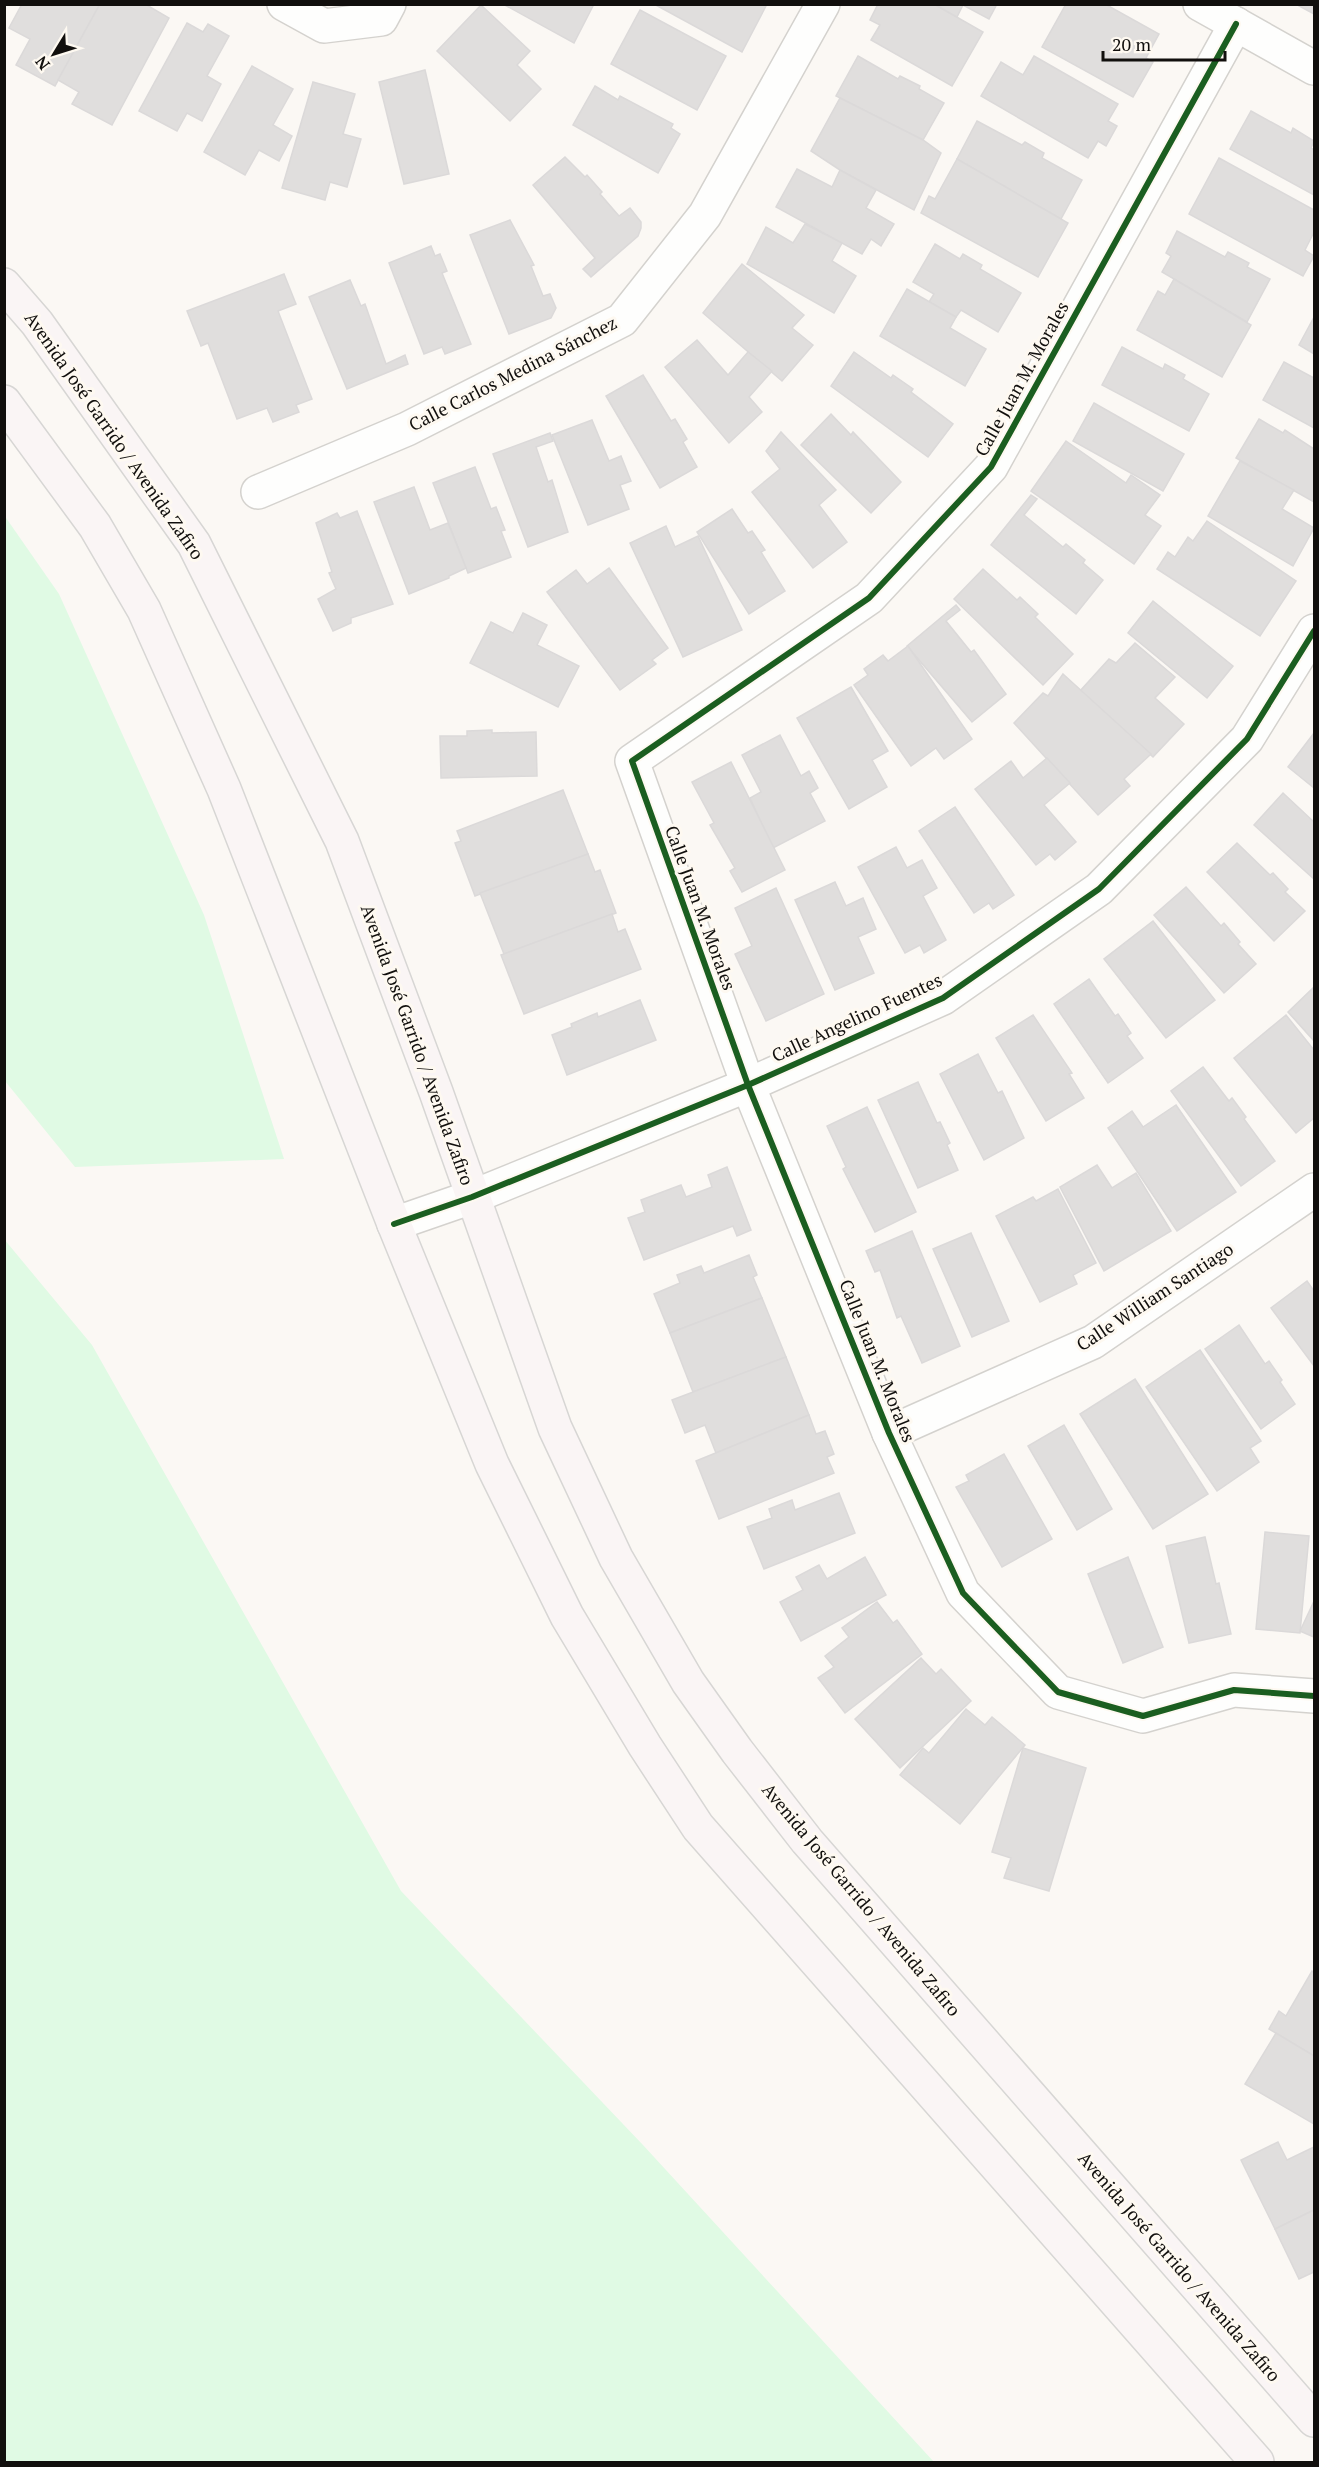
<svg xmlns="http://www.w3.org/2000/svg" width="1319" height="2467" font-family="'PT Serif',serif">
<rect width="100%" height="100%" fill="#fbf8f4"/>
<g fill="#e0fae4">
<polygon points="4,515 59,594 204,915 284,1159 75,1167 5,1081"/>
<polygon points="4,1239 92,1345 401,1891 643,2145 934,2462 5,2462"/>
</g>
<g fill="#e0dedd" stroke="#dbd9d9" stroke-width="1.5">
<polygon points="22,4 100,4 55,86 16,65 30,39 9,28"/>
<polygon points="100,4 145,4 169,18 112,125 72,104 79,92 58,80"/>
<polygon points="503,4 594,4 574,43"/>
<polygon points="654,4 767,4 742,52"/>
<polygon points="878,4 934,4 983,32 952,86 871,40 880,25 870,20"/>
<polygon points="934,4 997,4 989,19 963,5 957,17"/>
<polygon points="1066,4 1105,4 1159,34 1146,58 1153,62 1133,97 1042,47"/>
<polygon points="1300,4 1314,4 1314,14 1299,6"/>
<polygon points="481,5 530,51 517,65 541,89 510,121 437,51"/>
<polygon points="640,10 726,56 697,110 611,64"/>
<polygon points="187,23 203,32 208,24 229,36 207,76 221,84 202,121 187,113 177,131 139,111"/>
<polygon points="858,56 898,79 900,76 920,86 919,89 944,103 923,140 836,96"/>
<polygon points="1034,56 1118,104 1108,121 1117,126 1106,146 1098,141 1088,158 981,96 1001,62 1023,75"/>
<polygon points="252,66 293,89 273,125 292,136 279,161 259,150 245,175 204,152"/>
<polygon points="425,70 449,174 404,184 379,82"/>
<polygon points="313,82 355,94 343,134 361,139 347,187 330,182 325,200 282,188"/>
<polygon points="595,86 618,100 620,96 673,124 671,128 680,134 658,173 573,125"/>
<polygon points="840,98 923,140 941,153 914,210 840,170 811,151"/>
<polygon points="1251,111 1291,133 1293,128 1314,141 1311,148 1314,150 1314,195 1230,149"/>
<polygon points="977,121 1022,145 1025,142 1044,153 1042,158 1082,180 1061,219 957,159"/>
<polygon points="565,157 585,177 587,175 602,192 600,194 619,216 630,208 641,222 641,228 638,236 591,277 583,269 595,258 533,185"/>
<polygon points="1219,158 1314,210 1314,232 1305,250 1314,256 1303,276 1189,214"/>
<polygon points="957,159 1068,223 1038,277 921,213 929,196 935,199"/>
<polygon points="797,169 832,187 840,170 876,190 866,208 894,224 881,246 871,239 862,254 776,207"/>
<polygon points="510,220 534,265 531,266 543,296 550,294 556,308 551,318 509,334 470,235"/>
<polygon points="805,224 842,243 832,261 856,276 834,313 747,264 766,227 793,243"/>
<polygon points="1177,231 1225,257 1228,252 1249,263 1247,267 1270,279 1247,322 1162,272 1171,256 1166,253"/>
<polygon points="935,244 960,259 963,254 982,265 980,269 1021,293 998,332 961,310 956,317 929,302 934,294 913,282"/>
<polygon points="431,246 435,256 440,254 447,271 442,273 471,344 445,354 442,347 424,354 389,263"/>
<polygon points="742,264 804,315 792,328 813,345 782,381 703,313"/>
<polygon points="284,274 296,304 278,311 312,399 296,405 299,412 273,422 267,408 237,419 208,343 201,346 187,311"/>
<polygon points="1174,279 1251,325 1222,377 1137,330 1158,291 1165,295"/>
<polygon points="350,280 361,306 365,304 386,364 405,355 408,364 347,389 309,297"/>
<polygon points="907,289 956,317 950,328 986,349 965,386 880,336"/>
<polygon points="1314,317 1314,354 1299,345"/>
<polygon points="697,340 728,375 748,352 772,371 749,397 762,412 729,443 665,367"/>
<polygon points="1122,347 1163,369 1165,364 1185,375 1183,379 1209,394 1189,431 1102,385"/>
<polygon points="854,352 891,378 893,375 913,389 911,392 953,424 928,457 831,386"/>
<polygon points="1284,362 1314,378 1314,428 1263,400"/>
<polygon points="643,375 671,421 675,419 687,439 683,442 697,467 660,488 606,396"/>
<polygon points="1094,403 1184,454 1163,491 1073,441"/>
<polygon points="831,414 851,435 853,432 901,482 871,513 801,445"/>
<polygon points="1259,419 1283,433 1285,430 1314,449 1314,502 1236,458"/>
<polygon points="592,420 609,461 621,456 631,481 620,485 629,509 588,525 552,435"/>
<polygon points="781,432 836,490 819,505 847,542 813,568 752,492 780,469 766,451"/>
<polygon points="550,433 553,441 536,447 548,482 552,480 568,532 528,547 493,454"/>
<polygon points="1066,441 1126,483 1131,475 1160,495 1145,515 1161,526 1134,564 1031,491"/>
<polygon points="1240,461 1294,490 1282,509 1314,528 1293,566 1208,516"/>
<polygon points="475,467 491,509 496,507 505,530 501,531 511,557 468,573 433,483"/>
<polygon points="414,487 430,530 448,523 466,568 449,576 449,578 409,594 374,502"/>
<polygon points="1031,495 1037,499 1024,515 1063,547 1066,544 1085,560 1083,563 1103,580 1076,614 991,545"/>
<polygon points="732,509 748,533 752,531 765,550 761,552 785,591 749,614 697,532"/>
<polygon points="357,511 393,604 351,618 351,623 333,631 318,599 336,589 329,573 332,572 316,523 337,513 340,518"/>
<polygon points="1207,521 1296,581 1260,636 1157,569 1168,552 1175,557 1188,537 1193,541"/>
<polygon points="666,526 675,547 698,536 742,630 683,657 630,543"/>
<polygon points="609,568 668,648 652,660 656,664 620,690 547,592 576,570 587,584"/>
<polygon points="983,569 1017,600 1020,597 1038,614 1035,617 1073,654 1043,685 954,599"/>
<polygon points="1153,601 1233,666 1207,698 1128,633"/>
<polygon points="956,605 960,610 946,621 971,652 974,650 1006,694 972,722 907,646"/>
<polygon points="523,613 547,625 537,645 579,666 558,707 470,663 491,622 513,633"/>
<polygon points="1135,643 1175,677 1155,698 1184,724 1153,757 1080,691 1109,659 1116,663"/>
<polygon points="908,646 972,739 944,759 936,748 911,766 854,685 868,675 864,669 883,655 888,661"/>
<polygon points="1063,674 1151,754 1124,779 1130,786 1098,815 1014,723 1043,693 1048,696"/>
<polygon points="851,687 888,751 872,760 887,787 849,809 797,718"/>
<polygon points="492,730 492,733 536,732 537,776 441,778 440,736 467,736 467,731"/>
<polygon points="1314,733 1314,788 1288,767"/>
<polygon points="780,735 801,776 809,771 818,788 810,793 825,821 773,848 750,798 761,792 742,755"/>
<polygon points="1047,758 1070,783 1044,805 1076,842 1055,860 1050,854 1036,865 975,789 1011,761 1023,778"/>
<polygon points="731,762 785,870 742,892 730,871 735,868 710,825 714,823 692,782"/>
<polygon points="563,790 588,854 475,896 455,843 461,841 457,831"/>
<polygon points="1283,793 1314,822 1314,879 1254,825"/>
<polygon points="955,807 1014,895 993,909 989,903 974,913 919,831"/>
<polygon points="1237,843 1270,875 1273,873 1288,889 1285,892 1305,911 1274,941 1207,872"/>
<polygon points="896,847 907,868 922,860 937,888 923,896 946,940 924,953 920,945 905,953 858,867"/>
<polygon points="588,854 595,872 600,870 616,913 504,954 480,893"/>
<polygon points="835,882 846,906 863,898 876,929 858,937 874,973 835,990 795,900"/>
<polygon points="1186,887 1221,926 1224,923 1240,942 1238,944 1256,964 1224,993 1154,915"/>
<polygon points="776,888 824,994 766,1021 735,954 752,946 735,908"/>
<polygon points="612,914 618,932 625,929 641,969 524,1014 501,955"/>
<polygon points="1153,921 1215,1000 1166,1038 1104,959"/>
<polygon points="1089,979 1115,1016 1118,1014 1131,1033 1127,1036 1143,1058 1108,1083 1054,1004"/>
<polygon points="1314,987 1314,1041 1288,1012"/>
<polygon points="640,1000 656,1040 567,1075 552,1035 572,1027 571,1024 597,1013 598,1017"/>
<polygon points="1033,1015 1072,1073 1069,1074 1084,1098 1046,1121 996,1038"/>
<polygon points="1286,1015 1314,1050 1314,1118 1296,1133 1234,1058"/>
<polygon points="978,1054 998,1093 1002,1091 1024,1138 984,1160 940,1074"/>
<polygon points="1203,1067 1229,1101 1232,1098 1246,1117 1244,1119 1275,1161 1241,1186 1171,1091"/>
<polygon points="918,1082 937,1123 940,1122 950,1143 947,1145 958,1170 918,1188 878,1100"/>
<polygon points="1176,1105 1236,1192 1177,1231 1108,1128 1132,1111 1143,1127"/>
<polygon points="867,1107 916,1212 875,1232 843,1169 846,1167 827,1126"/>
<polygon points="1097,1165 1112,1188 1136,1173 1171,1231 1104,1271 1060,1187"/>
<polygon points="727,1167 751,1230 737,1236 733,1226 644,1260 628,1218 645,1212 641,1200 681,1185 686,1197 712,1187 708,1175"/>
<polygon points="1058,1189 1096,1263 1073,1275 1077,1284 1040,1302 996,1216 1033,1197 1036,1201"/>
<polygon points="912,1231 960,1346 922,1363 901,1316 897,1318 880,1270 875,1272 866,1251"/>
<polygon points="971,1233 1009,1321 972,1337 933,1249"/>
<polygon points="749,1255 757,1275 753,1277 762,1298 670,1333 654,1294 680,1283 677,1275 701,1266 704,1273"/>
<polygon points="1307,1281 1314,1291 1314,1366 1271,1308"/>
<polygon points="762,1298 786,1357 693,1392 670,1333"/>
<polygon points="1239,1325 1265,1364 1269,1361 1282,1380 1280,1382 1295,1404 1261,1429 1205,1349"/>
<polygon points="1200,1350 1261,1441 1250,1448 1259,1462 1217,1491 1146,1387"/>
<polygon points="786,1357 809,1415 716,1453 705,1425 685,1433 672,1400"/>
<polygon points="1135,1379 1208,1494 1153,1529 1080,1414"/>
<polygon points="809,1415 816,1434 825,1431 834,1454 827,1457 834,1473 719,1519 696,1461"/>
<polygon points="1064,1425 1112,1509 1077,1530 1028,1446"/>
<polygon points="1004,1454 1052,1539 1002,1567 956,1487 969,1481 966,1475"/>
<polygon points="839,1493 855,1533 764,1569 747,1527 772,1518 769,1509 792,1500 795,1510"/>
<polygon points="1265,1532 1309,1536 1300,1633 1256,1629"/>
<polygon points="1205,1537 1216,1584 1219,1583 1231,1634 1189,1643 1166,1546"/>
<polygon points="865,1557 886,1595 801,1641 780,1602 803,1590 796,1577 819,1565 827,1579"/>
<polygon points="1128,1557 1163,1647 1123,1663 1088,1574"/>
<polygon points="1314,1601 1314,1637 1300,1631"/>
<polygon points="877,1602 893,1623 897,1620 922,1654 845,1713 818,1678 834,1667 825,1656 849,1637 842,1628"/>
<polygon points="921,1658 936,1674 941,1669 971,1701 900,1768 855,1719"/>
<polygon points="966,1709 985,1725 992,1717 1025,1745 960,1824 900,1775 923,1748 929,1753"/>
<polygon points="1023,1748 1086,1768 1049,1891 1004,1878 1011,1858 992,1852"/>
<polygon points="1312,1971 1314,1973 1314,2056 1269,2029 1279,2011 1286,2016"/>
<polygon points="1276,2033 1314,2056 1314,2124 1245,2084"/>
<polygon points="1278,2142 1287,2160 1314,2147 1314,2210 1275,2229 1241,2160"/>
<polygon points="1314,2210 1314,2272 1299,2279 1275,2229"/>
</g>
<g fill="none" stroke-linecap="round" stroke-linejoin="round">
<g stroke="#d4d2ce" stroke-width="36">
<g id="street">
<polyline points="284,4 324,26 381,19 389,4"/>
<polyline points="1200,4 1314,68"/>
<polyline points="1236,24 991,467 869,598 632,761 748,1085 889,1433 963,1593 1058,1692 1143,1716 1234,1690 1314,1696"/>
<polyline points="258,492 407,429 622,320 705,215 823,4"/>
<polyline points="394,1224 472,1197 748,1085 943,998 1099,889 1247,739 1314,631"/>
<polyline points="889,1433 1093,1342 1314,1190"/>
</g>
</g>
<g stroke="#d7d6d4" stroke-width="36">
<g id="primary">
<polyline points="4,285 37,323 194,544 342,841 436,1092 555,1428 616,1558 688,1682 737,1751 807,1841 1314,2420"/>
<polyline points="4,402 95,526 144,610 224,789 394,1224 492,1464 567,1616 645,1746 698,1827 1257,2462"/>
</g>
</g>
<use href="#street" stroke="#fefefd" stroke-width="33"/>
<use href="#primary" stroke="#faf5f5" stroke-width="33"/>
<g stroke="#fef9f1" stroke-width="10">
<g id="cycleway">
<polyline points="1236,24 991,467 869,598 632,761 748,1085 889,1433 963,1593 1058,1692 1143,1716 1234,1690 1314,1696"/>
<polyline points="394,1224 472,1197 748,1085 943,998 1099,889 1247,739 1314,631"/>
</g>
</g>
<use href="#cycleway" stroke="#1b5e20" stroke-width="6"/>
</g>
<g text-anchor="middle" stroke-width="6" stroke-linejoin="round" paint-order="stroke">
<g font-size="18" fill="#110f0d" stroke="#fef9f1">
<text transform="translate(513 374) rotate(-27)" y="6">Calle Carlos Medina Sánchez</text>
<text transform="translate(1022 379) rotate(-61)" y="6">Calle Juan M. Morales</text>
<text transform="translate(114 436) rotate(55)" y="6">Avenida José Garrido / Avenida Zafiro</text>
<text transform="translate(700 908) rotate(70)" y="6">Calle Juan M. Morales</text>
<text transform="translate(857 1018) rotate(-25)" y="6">Calle Angelino Fuentes</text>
<text transform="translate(417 1045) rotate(70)" y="6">Avenida José Garrido / Avenida Zafiro</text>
<text transform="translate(1155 1297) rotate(-33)" y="6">Calle William Santiago</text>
<text transform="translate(877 1361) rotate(68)" y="6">Calle Juan M. Morales</text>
<text transform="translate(861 1900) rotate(50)" y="6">Avenida José Garrido / Avenida Zafiro</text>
<text transform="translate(1179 2267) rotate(49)" y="6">Avenida José Garrido / Avenida Zafiro</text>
</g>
</g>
<rect width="1319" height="2467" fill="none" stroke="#110f0d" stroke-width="12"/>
<g transform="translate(54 54) rotate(232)" stroke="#fef9f1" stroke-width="4.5" paint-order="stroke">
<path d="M0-4.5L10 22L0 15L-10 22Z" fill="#110f0d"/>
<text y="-9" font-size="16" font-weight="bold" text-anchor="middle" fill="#110f0d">N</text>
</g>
<path d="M1103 51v9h122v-9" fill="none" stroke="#110f0d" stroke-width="3"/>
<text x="1112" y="51" font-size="18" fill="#110f0d" stroke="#fef9f1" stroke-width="4.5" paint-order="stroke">20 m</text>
</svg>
